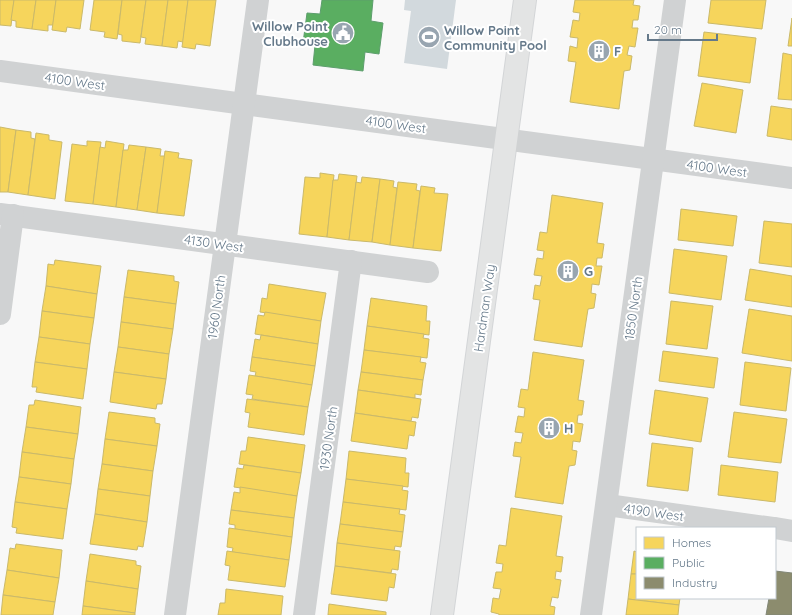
<svg xmlns="http://www.w3.org/2000/svg" width="792" height="615" font-family="Quicksand,sans-serif">
<rect width="100%" height="100%" fill="#f8f8f8"/>
<polygon fill="#d2d9dd" points="405,0 456,0 447,69 404,63 411,11 404,10"/>
<g fill="#f6d55c" stroke="#cab96a">
<polygon points="0,0 14,0 11,26 0,25"/>
<polygon points="14,0 36,0 32,29 16,27 16,21 11,20"/>
<polygon points="36,0 56,0 53,25 48,25 48,31 32,29"/>
<polygon points="56,0 84,0 80,29 67,27 66,32 52,30"/>
<polygon points="94,0 122,0 117,39 104,37 105,32 90,30"/>
<polygon points="122,0 146,0 140,43 122,41 122,35 118,34"/>
<polygon points="146,0 168,0 162,46 145,44 146,38 141,37"/>
<polygon points="168,0 188,0 183,42 178,41 177,48 162,46"/>
<polygon points="188,0 216,0 210,46 196,44 195,49 182,47"/>
<polygon points="575,0 634,0 633,5 640,6 638,20 633,20 632,28 638,28 635,47 629,46 627,55 632,56 630,70 624,71 619,109 570,102 576,62 568,61 570,46 577,48 578,38 570,37 573,20 579,21 580,13 573,12"/>
<polygon points="711,0 766,0 762,29 708,23"/>
<polygon points="792,18 792,46 788,46"/>
<polygon points="704,32 756,38 750,83 698,76"/>
<polygon points="783,53 792,55 792,100 778,99"/>
<polygon points="702,83 743,90 736,133 694,126"/>
<polygon points="771,106 792,109 792,140 767,136"/>
<polygon points="0,127 16,130 8,192 0,192"/>
<polygon points="16,130 31,132 31,138 35,139 28,195 8,192"/>
<polygon points="36,133 49,135 49,140 62,142 55,199 28,195"/>
<polygon points="87,141 101,142 93,204 65,201 72,144 87,146"/>
<polygon points="106,141 124,144 116,207 93,204 100,147 105,148"/>
<polygon points="129,145 146,147 137,210 116,207 123,150 128,150"/>
<polygon points="146,147 161,149 160,156 165,156 157,213 137,210"/>
<polygon points="165,151 179,153 178,158 192,160 184,216 157,213"/>
<polygon points="320,173 334,175 327,237 299,234 305,177 320,178"/>
<polygon points="339,174 357,176 349,240 327,237 333,180 338,180"/>
<polygon points="362,177 380,179 372,242 349,240 356,182 361,183"/>
<polygon points="380,179 394,181 393,187 397,188 390,245 372,242"/>
<polygon points="398,182 417,184 416,190 420,191 413,248 390,245"/>
<polygon points="421,186 435,188 434,193 448,194 441,251 413,248"/>
<polygon points="552,195 603,203 597,243 604,244 602,258 597,258 596,266 602,266 599,285 592,284 591,293 596,294 594,308 588,309 582,347 534,340 540,300 533,299 535,285 540,286 542,276 534,275 537,258 543,259 544,251 537,250 540,232 547,233"/>
<polygon points="681,209 737,216 733,246 678,240"/>
<polygon points="764,221 792,224 792,267 759,263"/>
<polygon points="674,249 727,256 721,300 669,293"/>
<polygon points="55,260 101,266 97,294 46,286 48,264 54,265"/>
<polygon points="750,269 792,276 792,307 745,300"/>
<polygon points="128,270 174,276 174,281 179,282 176,304 124,297"/>
<polygon points="269,284 326,293 321,321 260,312 262,298 267,299"/>
<polygon points="46,286 97,294 94,318 42,311"/>
<polygon points="124,297 176,304 173,329 121,322"/>
<polygon points="371,298 427,306 426,321 430,321 429,335 367,326"/>
<polygon points="671,301 713,306 707,349 666,344"/>
<polygon points="749,309 792,316 792,361 742,353"/>
<polygon points="42,311 94,318 90,344 39,337"/>
<polygon points="265,312 321,321 318,344 255,334 258,315 264,316"/>
<polygon points="121,322 173,329 169,354 118,347"/>
<polygon points="367,326 424,334 423,338 429,339 427,358 364,350"/>
<polygon points="261,335 318,344 315,366 252,357 255,339 260,340"/>
<polygon points="39,337 90,344 87,369 35,362"/>
<polygon points="118,347 169,354 166,379 114,372"/>
<polygon points="364,350 421,357 420,362 426,363 423,380 361,372"/>
<polygon points="663,351 718,358 714,388 659,381"/>
<polygon points="533,352 584,360 578,400 584,401 582,415 578,415 577,423 583,424 580,442 573,441 572,450 577,451 575,465 569,466 563,504 515,497 521,457 513,456 515,442 521,443 523,433 515,432 518,416 524,417 525,408 518,407 521,389 528,390"/>
<polygon points="252,357 315,366 312,385 255,376 256,372 250,371"/>
<polygon points="35,362 87,369 83,399 36,392 37,387 32,387"/>
<polygon points="745,362 791,368 786,411 740,405"/>
<polygon points="114,372 166,379 162,404 157,404 156,409 110,402"/>
<polygon points="361,372 423,380 421,395 415,394 415,398 358,390"/>
<polygon points="249,375 312,385 308,407 252,399 253,395 246,394"/>
<polygon points="358,390 421,399 418,418 412,417 411,421 355,413"/>
<polygon points="655,390 708,398 701,442 649,434"/>
<polygon points="247,399 308,407 304,435 248,427 250,413 245,412"/>
<polygon points="35,400 81,407 78,434 26,427 29,405 34,405"/>
<polygon points="109,412 155,418 155,423 160,424 157,446 105,439"/>
<polygon points="734,412 787,419 781,463 728,457"/>
<polygon points="355,413 416,422 414,436 409,435 407,449 351,441"/>
<polygon points="26,427 78,434 74,459 22,452"/>
<polygon points="248,437 305,445 301,473 239,464 241,451 246,451"/>
<polygon points="105,439 157,446 153,471 102,464"/>
<polygon points="652,443 693,448 688,491 647,486"/>
<polygon points="349,451 406,458 405,473 409,473 408,487 346,479"/>
<polygon points="22,452 74,459 71,484 19,477"/>
<polygon points="102,464 153,471 150,496 98,489"/>
<polygon points="244,465 301,473 297,496 234,487 237,468 243,469"/>
<polygon points="721,465 778,472 775,502 718,495"/>
<polygon points="19,477 71,484 67,509 15,502"/>
<polygon points="346,479 403,486 402,490 408,491 406,510 343,502"/>
<polygon points="240,487 297,496 294,518 231,510 234,492 240,493"/>
<polygon points="98,489 150,496 147,522 95,514"/>
<polygon points="15,502 67,509 63,539 16,533 17,528 12,527"/>
<polygon points="343,502 400,509 399,514 405,515 403,532 340,524"/>
<polygon points="511,508 562,516 556,556 563,557 561,572 556,571 555,579 561,580 558,598 552,597 550,606 555,607 554,615 499,615 499,614 491,612 493,598 499,599 501,589 493,588 496,572 502,572 503,564 496,563 499,545 506,546"/>
<polygon points="231,510 294,518 292,537 235,529 235,525 229,524"/>
<polygon points="95,514 147,522 143,547 138,546 137,550 90,544"/>
<polygon points="340,524 403,532 401,547 395,546 394,551 337,543"/>
<polygon points="229,528 292,537 289,560 232,552 233,548 227,547"/>
<polygon points="337,543 400,551 398,570 392,569 391,573 335,566"/>
<polygon points="16,544 62,550 59,578 7,570 10,548 15,549"/>
<polygon points="227,551 289,560 285,587 228,580 230,566 225,565"/>
<polygon points="634,551 637,552 637,574 631,574"/>
<polygon points="90,554 136,561 136,565 141,566 138,589 86,581"/>
<polygon points="335,566 396,574 394,588 389,587 387,601 331,594"/>
<polygon points="7,570 59,578 55,602 3,595"/>
<polygon points="631,574 637,574 637,598 680,598 679,605 628,599"/>
<polygon points="86,581 138,589 135,613 83,606"/>
<polygon points="226,589 283,596 281,615 218,615 220,603 225,603"/>
<polygon points="3,595 55,602 53,615 1,615"/>
<polygon points="628,599 679,605 678,615 626,615"/>
<polygon points="329,604 386,612 386,615 328,615"/>
<polygon points="83,606 135,613 135,615 82,615"/>
</g>
<polygon fill="#5aae61" stroke="#5d9e6d" points="322,0 373,0 371,21 383,23 379,54 365,52 363,71 313,65 315,45 303,43 307,13 320,14"/>
<polygon fill="#8c8c6e" stroke="#808676" points="775,571 792,573 792,615 766,615 769,598 775,598"/>
<g fill="none" stroke-linecap="round" stroke-linejoin="round">
<g stroke="#d3d5d7" stroke-width="24">
<polyline id="secondary" points="442,615 525,0"/>
</g>
<g stroke="#d0d2d3" stroke-width="22">
<polyline points="0,71 792,178"/>
<polyline points="0,214 428,272"/>
<polyline points="0,314 13,215"/>
<polyline points="607,505 773,528"/>
<polyline points="775,528 792,531"/>
<polyline points="175,615 258,0"/>
<polyline points="304,615 351,261"/>
<polyline points="591,615 675,0"/>
</g>
<use href="#secondary" stroke="#e3e4e4" stroke-width="22"/>
</g>
<defs>
<g id="civic-disc" transform="scale(1.15)"><circle r="9.5" fill="#98a5b0" stroke="#fff"/><path d="M-.6-6.5H3V-4.5H.6V-3L4-1V1h2V6H-6V1h2V-1L-.6-3ZM-1.2 2.5V6h2.4V2.5Z" fill="#fff"/></g>
<g id="stadium-disc" transform="scale(1.15)"><circle r="9.5" fill="#98a5b0" stroke="#fff"/><path d="M0-5a6.5 5 0 1 0 0 10a6.5 5 0 1 0 0-10ZM-3.5-1.8h7v3.6h-7Z" fill="#fff"/></g>
<g id="building-disc" transform="scale(1.15)"><circle r="9.5" fill="#98a5b0" stroke="#fff"/><path d="M-4-6H4V6H1V3H-1V6H-4ZM-2.5-4.3h1.7v1.8h-1.7ZM.8-4.3h1.7v1.8H.8ZM-2.5-1h1.7V.8h-1.7ZM.8-1h1.7V.8H.8Z" fill="#fff"/></g>
</defs>
<g fill-rule="evenodd">
<use href="#civic-disc" x="343" y="33"/>
<use href="#stadium-disc" x="429" y="37"/>
<use href="#building-disc" x="599" y="51"/>
<use href="#building-disc" x="568" y="271"/>
<use href="#building-disc" x="549" y="428"/>
</g>
<g text-anchor="middle" stroke-width="4" stroke-linejoin="round" paint-order="stroke">
<g font-size="13" font-weight="bold" fill="#65798a" stroke="#fff" text-anchor="start">
<text x="328" y="31" text-anchor="end">Willow Point<tspan x="328" dy="15">Clubhouse</tspan></text>
<text x="444" y="35">Willow Point<tspan x="444" dy="15">Community Pool</tspan></text>
<text x="614" y="56">F</text>
<text x="584" y="276">G</text>
<text x="564" y="433">H</text>
</g>
<g font-size="13" fill="#65798a" stroke="#fff">
<text transform="translate(75 81) rotate(8)" y="5">4100 West</text>
<text transform="translate(396 124) rotate(8)" y="5">4100 West</text>
<text transform="translate(717 168) rotate(8)" y="5">4100 West</text>
<text transform="translate(214 243) rotate(8)" y="5">4130 West</text>
<text transform="translate(216 307) rotate(-82)" y="5">1960 North</text>
<text transform="translate(484 308) rotate(-82)" y="5">Hardman Way</text>
<text transform="translate(633 308) rotate(-82)" y="5">1850 North</text>
<text transform="translate(328 438) rotate(-82)" y="5">1930 North</text>
<text transform="translate(654 512) rotate(8)" y="5">4190 West</text>
</g>
</g>
<rect x="636" y="527" width="140" height="72" fill="#ffffff" stroke="#c1c9d0"/>
<rect x="644" y="537" width="20" height="12" fill="#f6d55c" stroke="#c1c9d0"/>
<text x="672" y="547" font-size="12" fill="#65798a">Homes</text>
<rect x="644" y="557" width="20" height="12" fill="#5aae61" stroke="#c1c9d0"/>
<text x="672" y="567" font-size="12" fill="#65798a">Public</text>
<rect x="644" y="577" width="20" height="12" fill="#8c8c6e" stroke="#c1c9d0"/>
<text x="672" y="587" font-size="12" fill="#65798a">Industry</text>
<path d="M648 34v6h69v-6" fill="none" stroke="#65798a" stroke-width="2"/>
<text x="654" y="34" font-size="12" fill="#65798a" stroke="#ffffff" stroke-width="3" paint-order="stroke">20 m</text>
</svg>
